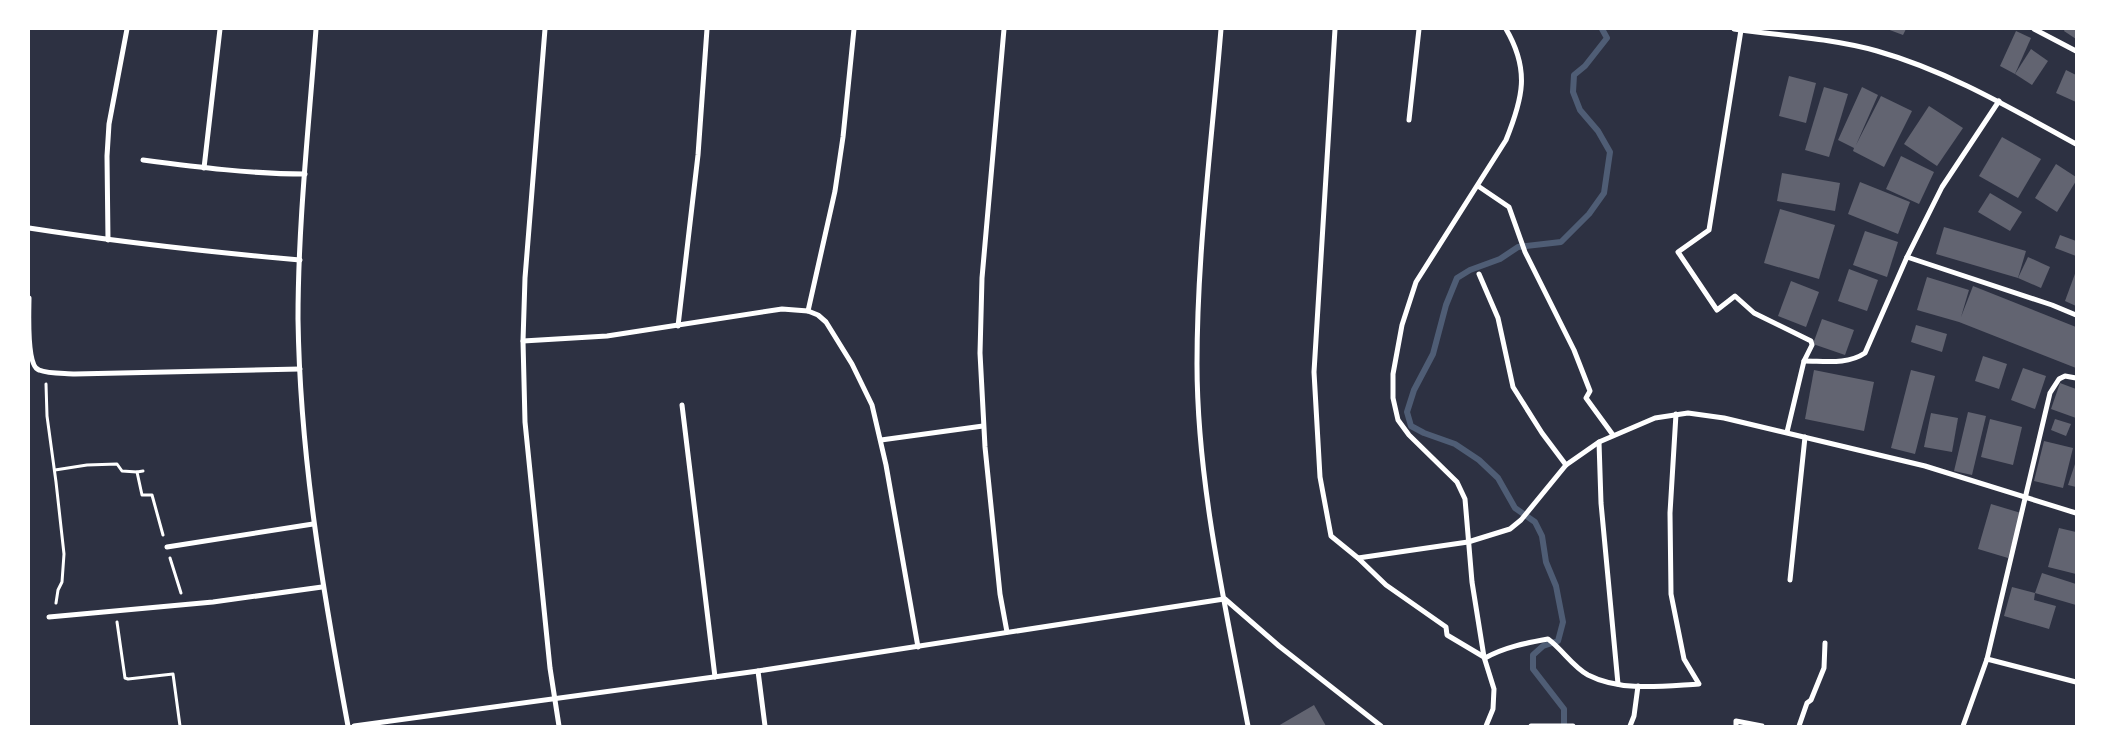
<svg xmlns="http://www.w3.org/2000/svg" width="2105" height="755" font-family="'Fira Sans Condensed',sans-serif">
<rect width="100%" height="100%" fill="#2d3142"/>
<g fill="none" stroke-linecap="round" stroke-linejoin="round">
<polyline stroke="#4f5d75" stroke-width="6" points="1564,726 1564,709 1533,669 1533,655 1543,646 1558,641 1563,622 1556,586 1546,562 1542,536 1535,522 1515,508 1498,478 1479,460 1455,444 1424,433 1411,426 1407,412 1414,390 1433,354 1446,305 1457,278 1470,270 1500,259 1518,247 1561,242 1589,214 1604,193 1610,152 1598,131 1580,110 1573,92 1574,75 1585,66 1607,38 1602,29"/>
</g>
<g fill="#626471">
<polygon points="1887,29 1906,29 1903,35"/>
<polygon points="2065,29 2076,29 2076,39 2064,31"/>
<polygon points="2016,31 2031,38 2015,74 2000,66"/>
<polygon points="2031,49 2048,61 2032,85 2015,74"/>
<polygon points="2066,70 2076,75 2076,102 2056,93"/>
<polygon points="1789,76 1816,83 1806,123 1779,116"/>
<polygon points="1824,87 1848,94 1829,157 1805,150"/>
<polygon points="1862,87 1878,95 1856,145 1881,96 1912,111 1884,167 1853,151 1854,148 1838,140"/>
<polygon points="1929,106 1963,128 1937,166 1904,144"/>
<polygon points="2002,137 2041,159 2018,198 1979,176"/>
<polygon points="1901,156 1934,172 1919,204 1886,189"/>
<polygon points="2056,164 2076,177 2076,181 2057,212 2035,198"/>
<polygon points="1782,173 1840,183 1835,211 1777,201"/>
<polygon points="1860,182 1910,202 1898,234 1848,214"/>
<polygon points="1990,193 2022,212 2010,231 1978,212"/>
<polygon points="1780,209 1835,225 1819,279 1764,263"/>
<polygon points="1944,227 2026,251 2018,278 1936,254"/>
<polygon points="1865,231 1898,242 1887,277 1853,265"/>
<polygon points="2060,235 2076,241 2076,256 2055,248"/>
<polygon points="2028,257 2050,267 2041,288 2018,278"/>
<polygon points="1849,269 1878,280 1867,311 1838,301"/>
<polygon points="2076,271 2076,306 2065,301"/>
<polygon points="1927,277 1969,290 1961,317 1973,286 2076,327 2076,368 1959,322 1917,310"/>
<polygon points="1791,281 1819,292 1806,327 1778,316"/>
<polygon points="1822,319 1854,330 1845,355 1813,344"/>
<polygon points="1916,325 1947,334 1942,352 1911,342"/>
<polygon points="1983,356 2007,364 1999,389 1975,381"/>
<polygon points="2023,368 2046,376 2035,409 2011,400"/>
<polygon points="1814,370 1874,382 1864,431 1805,419"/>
<polygon points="1911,370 1935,376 1915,454 1891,448"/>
<polygon points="2060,383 2076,389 2076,418 2051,409"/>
<polygon points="1968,412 1986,416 1972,475 1954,471"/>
<polygon points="1931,413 1958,418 1952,452 1924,447"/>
<polygon points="1990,419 2022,427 2013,465 1981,457"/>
<polygon points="2055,419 2071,424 2066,436 2051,430"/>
<polygon points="2044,441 2073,448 2063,488 2034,481"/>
<polygon points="2076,461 2076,487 2068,485"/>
<polygon points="1991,504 2021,513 2008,558 1978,549"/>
<polygon points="2059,528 2076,532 2076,574 2048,567"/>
<polygon points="2042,573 2076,584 2076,605 2035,593"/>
<polygon points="2012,587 2035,593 2034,600 2056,606 2049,629 2004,616"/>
<polygon points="1314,705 1326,726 1278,726"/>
</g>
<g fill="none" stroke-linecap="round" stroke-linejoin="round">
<g stroke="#fff" stroke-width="3">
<polyline points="46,384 47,416 56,482 64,554 62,582 58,590 56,603"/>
<polyline points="55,470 87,465 117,464 122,471 137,472 142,495 152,495 163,535"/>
<polyline points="137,472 143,471"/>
<polyline points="170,558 181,593"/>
<polyline points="117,622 125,678 128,679 173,674 180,726"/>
</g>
<g stroke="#fff" stroke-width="5">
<path d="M316 29C309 125 298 222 298 319 300 457 323 591 348 726"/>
<polyline points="545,29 525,278 523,341 525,422 550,668 559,726"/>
<polyline points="1004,29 982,278 980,353 985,447 1000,594 1007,632"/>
<path d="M1221 29C1212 140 1197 252 1197 364 1197 483 1226 609 1248 726"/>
<polyline points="1335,29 1314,372 1320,477 1331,536 1358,558 1386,585 1446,627 1447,635 1484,657"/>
<path d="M1734 29C1782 36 1830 38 1877 51 1948 71 2012 109 2076 144"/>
<polyline points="2034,29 2076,51"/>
<polyline points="1741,30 1709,230 1678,252 1717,310 1735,296 1754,313 1811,341 1812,345 1804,361 1787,432"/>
<polyline points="1409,120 1419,29"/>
<path d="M143 160C197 167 251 174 305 174"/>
<polyline points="204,168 220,29"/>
<polyline points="1478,186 1509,207 1525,252 1574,350 1590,391 1586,398 1613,435"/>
<path d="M29 228C119 242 209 252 300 260"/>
<polyline points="108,240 107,156 109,124 127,29"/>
<polyline points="1907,257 2052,305 2076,315"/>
<polyline points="1479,274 1498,318 1513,387 1542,433 1566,465"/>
<path d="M29 298C29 311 26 366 39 370 49 374 64 373 75 374L300 369"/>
<polyline points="808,311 835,191 843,137 854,29"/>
<polyline points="678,326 698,155 707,29"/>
<polyline points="523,341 607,336 782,309 808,311 818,315 826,322 852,364 872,405 886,465 918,647"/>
<path d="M1804 361C1825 361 1847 365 1865 353L1907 257 1942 187 1999 101"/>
<polyline points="682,405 715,677"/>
<polyline points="881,440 983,426"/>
<polyline points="1599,442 1601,503 1618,684"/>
<polyline points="167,547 313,524"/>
<polyline points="1358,558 1468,542 1510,529 1521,520 1566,465 1599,442 1655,418 1688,413 1724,418 1925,466 2076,513"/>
<polyline points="1790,580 1805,437"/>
<polyline points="1225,599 1279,646 1381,726"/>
<polyline points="49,617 213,602 322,587"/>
<path d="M1485 658C1505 647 1526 643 1548 639 1563 650 1572 666 1588 675 1621 692 1663 686 1699 684L1684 659 1671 594 1670 513 1676 414"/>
<polyline points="1987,659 2076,682"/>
<polyline points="758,671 765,726"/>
<polyline points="354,726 758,671 1224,599"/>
<path d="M1486 726 1493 709 1494 689 1484 657 1472 582 1465 499 1457 482 1409 435 1398 420 1393 398V374L1402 325 1416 282 1506 140C1523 98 1530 70 1506 29"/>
<polyline points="1531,726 1573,726"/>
<polyline points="1630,726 1634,716 1638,686"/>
<polyline points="1736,726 1736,721 1762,726"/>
<polyline points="1799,726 1807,703 1811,700 1824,668 1825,643"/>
<polyline points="1963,726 1987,659 2050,393 2059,379 2065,376 2076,378"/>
</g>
</g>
<rect width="2105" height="755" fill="none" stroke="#ffffff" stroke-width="60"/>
</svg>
